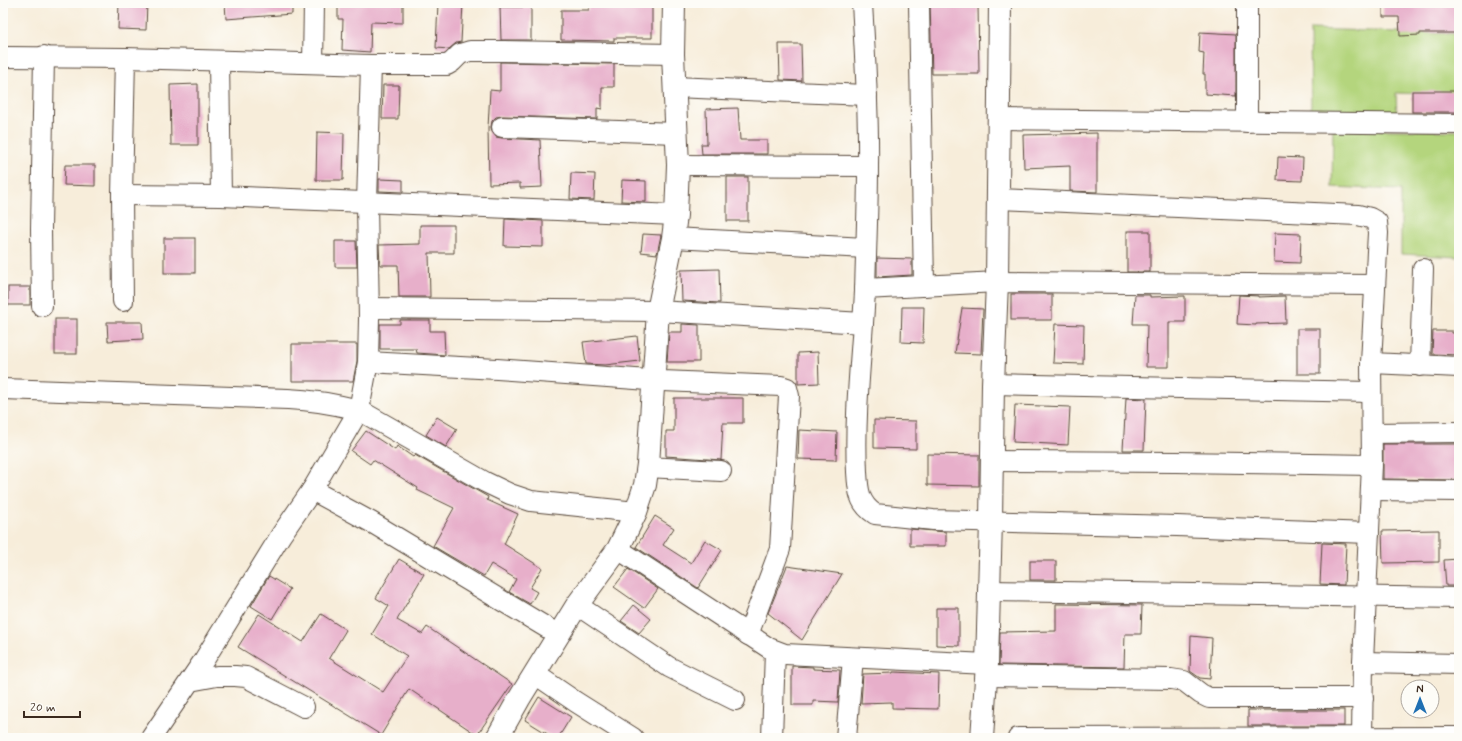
<svg xmlns="http://www.w3.org/2000/svg" width="1462" height="741" font-family="Mynerve,sans-serif">
<rect width="100%" height="100%" fill="#fdfcf7"/>
<filter id="ink" filterUnits="userSpaceOnUse"><feTurbulence type="fractalNoise" baseFrequency=".025" numOctaves="2"/><feDisplacementMap in="SourceGraphic" scale="8" xChannelSelector="R" yChannelSelector="G"/><feConvolveMatrix kernelMatrix="1 2 1 2 8 2 1 2 1" color-interpolation-filters="sRGB"/></filter>
<filter id="wash" filterUnits="userSpaceOnUse"><feTurbulence type="fractalNoise" baseFrequency=".012" numOctaves="4" result="noise"/><feDisplacementMap in="SourceGraphic" scale="16" xChannelSelector="R" yChannelSelector="G"/><feGaussianBlur stdDeviation="0.9" result="paint"/><feColorMatrix in="noise" values="0 0 0 0 0 0 0 0 0 0 0 0 0 0 0 0 0 1.4 0 .05"/><feComposite in="paint" operator="in"/></filter>
<g filter="url(#wash)">
<rect width="100%" height="100%" fill="#f7edda"/>
<g fill="#b4d57d" stroke="#78804e">
<polygon points="1310,29 1459,34 1459,95 1396,93 1397,117 1311,114"/>
<polygon points="1333,129 1459,131 1459,257 1401,254 1401,190 1332,187"/>
</g>
<g id="blocks">
<g fill="#e7afca">
<polygon points="119,3 147,3 146,30 118,29"/>
<polygon points="225,3 292,3 292,14 226,19"/>
<polygon points="338,3 403,3 403,23 371,22 370,52 342,50 343,19 338,19"/>
<polygon points="438,3 463,3 461,42 456,43 449,49 436,48"/>
<polygon points="589,3 652,3 652,38 614,38 614,41 561,40 561,10 589,10"/>
<polygon points="930,3 978,3 979,74 932,74"/>
<polygon points="1383,3 1459,3 1459,33 1420,33 1420,35 1400,36 1399,17 1383,17"/>
<polygon points="500,7 531,7 531,40 501,40"/>
<polygon points="1200,32 1236,34 1236,96 1205,94 1205,74 1203,74 1204,53 1199,52"/>
<polygon points="779,44 801,44 802,81 780,80"/>
<polygon points="500,62 614,64 614,87 602,87 602,109 597,108 597,119 502,116 496,117 492,121 491,127 492,132 496,137 502,138 540,140 542,187 520,188 520,183 489,184 488,128 490,90 500,91"/>
<polygon points="198,84 198,145 171,145 170,85"/>
<polygon points="383,85 399,85 398,119 382,119"/>
<rect x="1412" y="91" width="47" height="21"/>
<polygon points="738,108 740,140 767,140 767,154 702,154 701,144 707,144 706,109"/>
<polygon points="317,132 344,133 343,180 316,180"/>
<polygon points="1097,133 1097,192 1070,191 1070,166 1024,168 1023,135"/>
<polygon points="1278,157 1303,158 1302,181 1277,180"/>
<polygon points="65,165 95,165 95,186 64,185"/>
<polygon points="571,173 595,174 594,200 570,199"/>
<rect x="727" y="177" width="21" height="44"/>
<polygon points="379,179 403,180 403,192 379,191"/>
<polygon points="622,180 646,181 646,202 621,201"/>
<polygon points="505,219 543,221 543,247 504,246"/>
<polygon points="420,225 454,225 454,253 429,253 430,297 399,297 398,265 380,265 379,245 420,244"/>
<rect x="1127" y="231" width="23" height="41"/>
<polygon points="1275,233 1301,234 1300,263 1274,262"/>
<polygon points="643,234 661,235 657,254 641,252"/>
<rect x="164" y="238" width="31" height="35"/>
<polygon points="335,241 356,241 357,267 335,267"/>
<polygon points="877,258 912,259 912,275 877,277"/>
<polygon points="719,269 720,303 682,301 681,270"/>
<rect x="8" y="287" width="22" height="18"/>
<rect x="1011" y="294" width="41" height="26"/>
<polygon points="1135,295 1150,295 1150,297 1185,296 1185,322 1169,322 1169,367 1146,367 1147,324 1133,324"/>
<polygon points="1239,295 1258,296 1258,297 1285,296 1286,323 1256,324 1256,325 1237,324"/>
<polygon points="902,307 924,307 923,343 901,342"/>
<polygon points="962,308 983,309 981,354 955,353"/>
<rect x="55" y="319" width="22" height="35"/>
<polygon points="400,320 430,320 430,331 444,331 445,355 417,353 416,349 380,349 380,324 400,324"/>
<polygon points="107,322 142,322 143,339 108,341"/>
<polygon points="682,324 699,325 699,362 667,362 669,332 682,332"/>
<polygon points="1055,324 1084,325 1083,364 1053,363"/>
<rect x="1297" y="329" width="23" height="45"/>
<polygon points="1433,331 1452,331 1452,333 1459,333 1459,355 1432,354"/>
<polygon points="637,336 640,361 605,365 586,364 583,342"/>
<polygon points="292,344 357,344 357,361 353,381 292,381"/>
<polygon points="818,352 819,383 798,384 798,353"/>
<polygon points="674,398 743,398 743,423 723,423 721,460 666,456 666,431 674,431"/>
<polygon points="1126,398 1146,399 1144,450 1123,450"/>
<polygon points="1015,405 1070,407 1068,445 1013,442"/>
<polygon points="437,417 457,429 446,447 426,435"/>
<polygon points="874,420 916,421 916,449 874,448"/>
<polygon points="799,430 837,432 836,460 798,459"/>
<polygon points="366,431 395,450 397,446 413,457 415,455 488,497 487,500 518,514 504,544 542,568 530,588 537,592 530,604 509,592 516,579 491,564 484,576 433,546 454,508 417,490 418,488 373,460 370,464 351,451"/>
<polygon points="1383,444 1459,444 1459,480 1383,479"/>
<polygon points="927,454 979,455 979,486 927,485"/>
<polygon points="655,516 674,528 663,545 691,563 705,540 722,550 698,588 636,547"/>
<polygon points="910,529 946,532 946,546 910,546"/>
<polygon points="1439,530 1439,562 1383,563 1382,531"/>
<polygon points="1322,543 1346,544 1344,585 1320,584"/>
<polygon points="399,559 424,574 397,620 422,634 427,627 512,684 477,735 409,689 381,735 238,647 259,614 303,642 321,614 346,630 329,658 383,692 407,656 372,634 389,606 376,598"/>
<polygon points="1459,559 1459,586 1446,586 1444,560"/>
<rect x="1030" y="561" width="26" height="19"/>
<polygon points="787,566 842,574 802,640 768,613"/>
<polygon points="628,569 658,589 644,608 614,587"/>
<polygon points="269,576 290,589 272,619 251,606"/>
<polygon points="1056,604 1142,605 1141,634 1125,634 1124,667 999,665 1000,632 1056,631"/>
<polygon points="634,605 651,619 639,633 621,621"/>
<polygon points="936,608 959,608 959,646 936,645"/>
<polygon points="1191,636 1212,638 1210,679 1200,678 1190,671"/>
<polygon points="792,666 813,667 813,669 840,670 838,702 813,701 813,705 792,705"/>
<polygon points="893,672 939,674 938,709 892,708 892,702 861,703 863,674 893,673"/>
<polygon points="539,697 571,717 558,738 554,738 525,720"/>
<rect x="1248" y="710" width="96" height="16"/>
</g>
</g>
</g>
<g filter="url(#ink)">
<use href="#blocks" fill-opacity="0" stroke="#57473a" stroke-width="1"/>
<g fill="none" stroke-linecap="round" stroke-linejoin="round">
<g stroke="#57473a" stroke-width="22">
<g id="minor">
<path d="M862 3C865 57 869 112 868 166 868 208 866 249 865 291 862 351 854 412 857 472 858 490 859 504 875 514L933 520 1177 526 1369 533"/>
<polyline points="919,3 924,286"/>
<polyline points="1247,3 1247,122"/>
<polyline points="3,57 125,58 371,65 447,65 452,62 460,54 470,51 504,51 673,54"/>
<polyline points="219,61 221,196"/>
<polyline points="313,63 314,3"/>
<polyline points="674,87 867,95"/>
<polyline points="998,119 1459,124"/>
<polyline points="502,127 677,133"/>
<polyline points="678,165 868,166"/>
<polyline points="122,195 221,196 676,215"/>
<polyline points="998,199 1358,215 1370,218 1377,222 1378,233 1371,363 1372,465 1363,662 1362,738"/>
<polyline points="673,238 866,248"/>
<polyline points="865,289 997,282 1375,285"/>
<polyline points="123,301 122,195 125,58"/>
<polyline points="42,306 41,229 44,56"/>
<polyline points="369,308 658,311 863,323"/>
<polyline points="368,362 497,369 663,381 781,386 787,388 789,396 780,549 748,635"/>
<polyline points="1371,363 1459,367"/>
<polyline points="1420,366 1423,269"/>
<polyline points="993,384 1370,392"/>
<path d="M3 389 288 399C312 400 335 404 359 410L485 482 510 494 531 501 636 512"/>
<polyline points="1372,433 1459,432"/>
<polyline points="992,461 1176,462 1372,465"/>
<polyline points="647,467 721,471"/>
<polyline points="312,490 371,522 559,635"/>
<polyline points="1371,490 1459,491"/>
<polyline points="618,549 769,648 785,654 987,664"/>
<polyline points="988,591 1459,598"/>
<polyline points="577,605 669,667 735,700"/>
<polyline points="1363,662 1459,664"/>
<polyline points="535,674 576,702 633,738"/>
<polyline points="986,676 1171,679 1184,681 1201,694 1209,698 1363,698"/>
<polyline points="190,681 217,676 235,676 246,677 304,707"/>
<polyline points="151,738 204,660 281,535 312,490 359,410 368,362 369,319 367,203 371,65"/>
<polyline points="772,738 775,651"/>
<polyline points="846,738 853,658"/>
<polyline points="1018,738 1459,737"/>
</g>
</g>
<g stroke="#57473a" stroke-width="24">
<g id="tertiary">
<polyline points="497,738 519,699 577,605 618,549 636,512 645,485 648,464 658,311 673,238 676,215 678,165 673,54 674,3"/>
<polyline points="982,738 987,664 991,521 993,384 997,282 1000,3"/>
</g>
</g>
<use href="#minor" stroke="#fff" stroke-width="20"/>
<use href="#tertiary" stroke="#fff" stroke-width="22"/>
</g>
</g>
<rect width="1462" height="741" fill="none" stroke="#fdfcf7" stroke-width="16"/>
<g transform="translate(1420 699)"><circle r="19" fill="#fdfcf7" stroke="#afa8a0"/>
<path d="M0-3L7 15L0 10L-7 15Z" fill="#1f6fb2"/>
<text y="-6" font-size="11" font-weight="bold" text-anchor="middle" fill="#3b2a1e">N</text>
</g>
<path d="M24 711v6h56v-6" fill="none" stroke="#3b2a1e" stroke-width="2"/>
<text x="30" y="711" font-size="12" fill="#3b2a1e" stroke="#fdfcf7" stroke-width="3" paint-order="stroke">20 m</text>
</svg>
